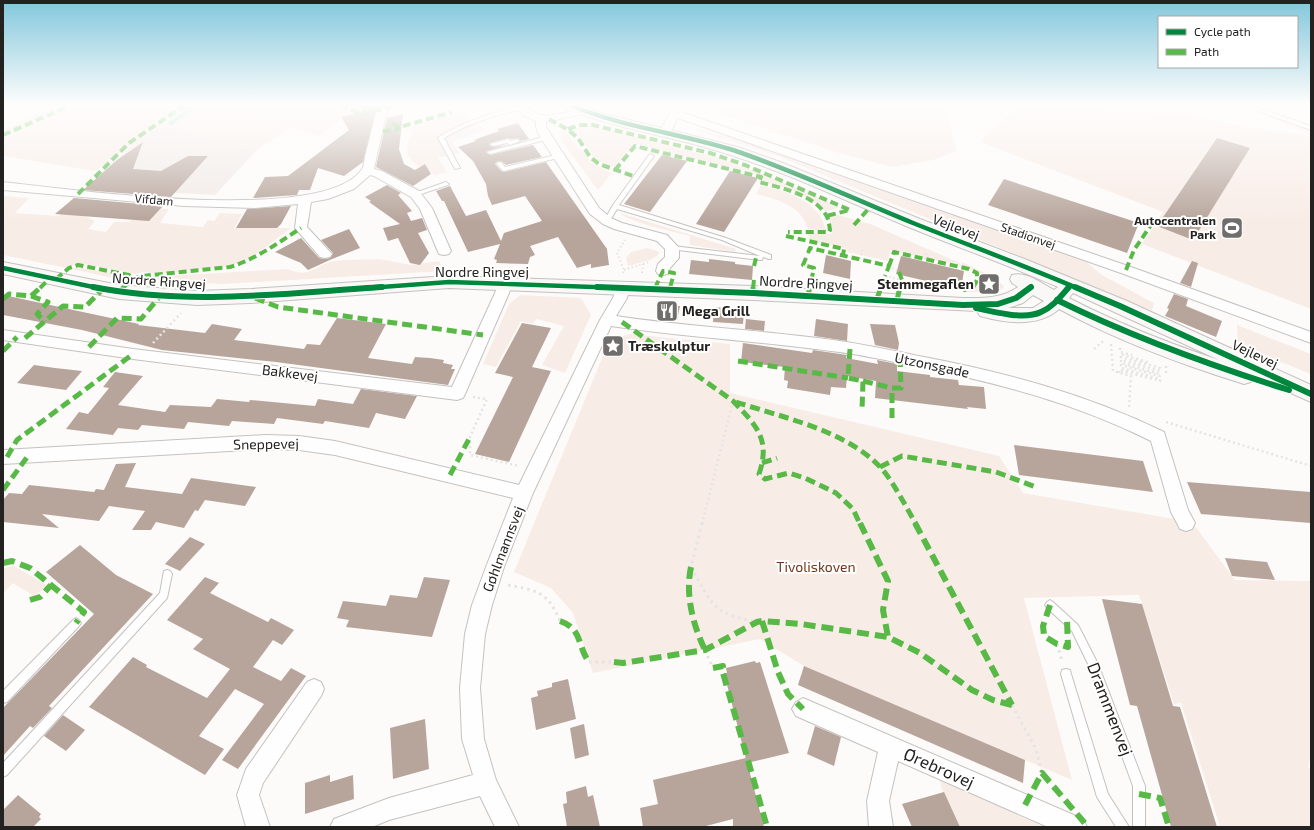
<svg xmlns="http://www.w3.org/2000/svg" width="1314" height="830" font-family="'Exo 2',sans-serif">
<rect width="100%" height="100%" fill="#fdfbf9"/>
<polygon fill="#f1eae6" points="160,125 257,150 215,195 86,188 140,138"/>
<g fill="#f8ece6">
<polygon points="56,105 334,105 349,112 340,116 340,120 319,136 290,127 257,150 160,125 95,171 3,156 3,130"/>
<polygon points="719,105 944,106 957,151 933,160 892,167 839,153 727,116 719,111"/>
<polygon points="1015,109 1153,112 1207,118 1227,124 1311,136 1311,309 1142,244 1163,212 980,142"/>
<polygon points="1253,110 1311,130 1311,135"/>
<path d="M454 114H464L475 124 477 123 484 130 452 142 460 153 438 158 447 172 436 175C417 165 396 158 413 133L407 128Z"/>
<path d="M583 126H595L718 158 763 174 839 206 836 209 825 211 808 198 793 191 761 181 763 176 761 175 635 144 614 167C590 161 594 153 579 137 576 134 576 132 573 131L575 127Z"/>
<polygon points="562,128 592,163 612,173 598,190 561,140 560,131"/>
<polygon points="696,129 727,137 782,154 1084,260 1102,275 1154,303 1152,311 775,155 695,130"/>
<path d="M761 185C787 191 820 201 826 231L808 229C802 206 777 199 756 194Z"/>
<path d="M3 196 29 198 15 213 59 216 73 203 98 204 86 217 95 221 88 229 106 232 114 222H129C142 210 152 207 169 209L160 223 203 227 208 220 214 221 220 213 242 214 234 228H291L251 258 232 266 159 274 144 272 135 274 80 263 66 268 3 255Z"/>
<path d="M620 213 736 249 735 252 690 245V236C678 233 625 221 620 213Z"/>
<polygon points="838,215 870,224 960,263 962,266 962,262 993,277 1004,286 1003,289 987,292 966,292 975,287 979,273 963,266 890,250 888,261 847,252 847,249 809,240 810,233 832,234 829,217"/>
<polygon points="647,248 660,252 658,255 650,260 628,266 626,258 631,252"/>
<path d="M379 259 411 265 439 261 444 271 224 284 166 282 150 277 288 269C312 280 316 263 335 261 349 259 364 260 379 259Z"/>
<polygon points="77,267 125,276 126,281 72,269"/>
<polygon points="520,295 581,298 591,315 565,373 542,365 564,326 536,319 533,324 521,321 496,367 483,364 509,304"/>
<polygon points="1237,325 1311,354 1311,374 1238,345"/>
<polygon points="630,334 730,344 730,393 999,456 1023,493 1192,522 1235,580 1311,581 1311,754 1308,767 1311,769 1311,827 1220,827 1181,703 1174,704 1139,595 1024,598 1072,780 804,666 760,639 593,673 573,613 551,588 514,572 607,346 617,338"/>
<polygon points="14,566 48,586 34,596 13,583 3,593 3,568"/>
<polygon points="940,780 1044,827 959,827 941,787"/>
</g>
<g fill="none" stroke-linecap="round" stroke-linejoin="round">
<polyline stroke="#8ae4cb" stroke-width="4" points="171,123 196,105"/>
</g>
<g fill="#b7a59c">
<polygon points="359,105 378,105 379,107 376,110 363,162 344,176 318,168 310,190 299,190 297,195 253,198 265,177 288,176 349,130 341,117 363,111"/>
<polygon points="403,114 399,149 404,164 415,170 425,164 431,174 413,186 376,167 387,118"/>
<polygon points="518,123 529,139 521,141 518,138 511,139 508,138 490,143 489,145 493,147 507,145 487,151 486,152 490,155 533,145 542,157 506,165 501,161 496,162 495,164 501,171 504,172 546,162 607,249 609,265 591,268 591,264 577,268 558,237 530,246 535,255 530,257 528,264 496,263 497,260 494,259 500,244 468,252 444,201 442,201 436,191 450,186 466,216 486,210 501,241 504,233 542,221 525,196 492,205 488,196 486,184 473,161 458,147 476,141 474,140 499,131 497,129"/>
<polygon points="1217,138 1250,148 1193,240 1157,226"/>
<polygon points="143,142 133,169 161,171 188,156 208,156 171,197 83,190 117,160"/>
<polygon points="662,155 687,161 650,212 624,204"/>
<polygon points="730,171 758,178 724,232 696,224"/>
<polygon points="1004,179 1139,223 1127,253 988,205"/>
<polygon points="387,185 401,193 398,195 412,211 407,213 411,221 422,218 427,230 418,233 429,253 420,265 410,263 398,238 388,241 383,228 400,224 369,202 371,201 365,197"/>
<polygon points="74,198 163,206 149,221 55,214"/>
<polygon points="291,206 281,224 277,228 236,228 247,209"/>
<polygon points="349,229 360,248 332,259 308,270 301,263 275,252 301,238 319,258 325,259 330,258 333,253 321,240"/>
<polygon points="826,255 851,261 850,279 823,273"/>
<polygon points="901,256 964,271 961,289 896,274"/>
<polygon points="709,259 735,262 735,264 753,266 752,280 689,274 691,260 709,262"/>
<polygon points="1192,261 1198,263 1191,287 1180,283"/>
<polygon points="1174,294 1188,299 1186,306 1222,321 1216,337 1165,316 1169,309 1167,308"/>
<polygon points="8,296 139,324 138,325 205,333 212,324 242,329 234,340 304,349 307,344 320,345 337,318 386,324 368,358 412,364 415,357 430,358 444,360 443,363 453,365 451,369 455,369 448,385 276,362 162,350 82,330 3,315 3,301"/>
<polygon points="659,304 680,306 677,320 656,318"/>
<polygon points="714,307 744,310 743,324 713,322"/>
<polygon points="746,319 765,321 764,331 745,329"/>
<polygon points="816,319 848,324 847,341 814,336"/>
<polygon points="522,323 551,328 532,367 551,371 509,462 475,454 513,377 495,373"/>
<polygon points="870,324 895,325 899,343 898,350 875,345"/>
<polygon points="743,343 812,353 813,350 847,355 846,358 878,364 877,360 897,364 897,371 930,375 930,377 958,380 959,385 984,387 986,409 967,407 968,409 875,398 876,381 847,376 846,388 831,387 830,395 787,388 788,381 784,380 785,367 741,362"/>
<polygon points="34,365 55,368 82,371 66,390 17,383"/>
<polygon points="115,372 143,376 118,405 165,412 170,405 211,407 217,399 249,402 250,400 315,406 318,399 353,404 361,389 417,396 405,419 376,413 369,428 325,421 323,424 277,418 274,424 232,421 229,426 188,422 184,429 142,425 138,430 118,428 113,435 66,429 79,412 88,414 109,388 103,387"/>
<polygon points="1014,445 1143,461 1153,492 1019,475"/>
<polygon points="136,463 125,487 182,494 191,478 256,487 245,506 205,500 198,511 195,510 184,528 156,522 151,530 132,530 145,511 109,506 99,521 42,514 59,528 3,522 3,500 9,493 22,494 29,485 94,492 96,489 104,490 116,464"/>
<polygon points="1187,482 1311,492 1311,523 1201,514"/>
<polygon points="190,537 205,544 180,571 165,564"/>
<polygon points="80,545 116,575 153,594 49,706 52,708 33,728 30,726 3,756 3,708 94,614 46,572"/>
<polygon points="1225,558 1267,562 1275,580 1232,576"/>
<polygon points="205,577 219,583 210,593 268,622 271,618 294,630 282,645 273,640 253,667 281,681 291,668 306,676 238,769 222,760 264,704 235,689 199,736 224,749 205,775 89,707 133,657 147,665 146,667 207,698 230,669 193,649 203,639 167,620"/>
<polygon points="424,577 450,580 432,637 346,627 349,620 337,618 343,601 386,606 390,595 417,598"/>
<polygon points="1102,599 1142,604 1173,706 1180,707 1217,827 1171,827 1137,706 1130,705"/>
<polygon points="755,661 756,663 760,662 789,753 747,763 724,673 727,673 726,668"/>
<polygon points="804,666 1025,760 1023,783 798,685"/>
<polygon points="568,679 576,719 536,730 531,698 538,696 537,691 552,687 552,683"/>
<polygon points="63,715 85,730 66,751 44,736"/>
<polygon points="425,719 429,769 393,779 390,728"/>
<polygon points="584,724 589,755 575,759 570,728"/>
<polygon points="815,726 841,737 834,766 807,754"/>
<polygon points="746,758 764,827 733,827 733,819 702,827 643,827 640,808 658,804 653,780"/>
<polygon points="330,775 330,782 353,775 354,799 305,814 305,783"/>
<polygon points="586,786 588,797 593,795 600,827 567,827 563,804 567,803 566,792"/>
<polygon points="944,792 960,827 912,827 902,804"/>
<polygon points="18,795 41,814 39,817 41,819 33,827 3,827 3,810"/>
</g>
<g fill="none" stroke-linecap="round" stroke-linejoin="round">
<g stroke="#c4c2c0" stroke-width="2">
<g id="service">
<polygon points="1229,105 1236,105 1240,108 1237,110"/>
<polygon points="1241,105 1249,105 1311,126 1311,130"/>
<path d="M521 106 523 107V109C495 116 468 123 444 138L460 168 455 169 438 138 439 137C464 121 492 113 521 106Z"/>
<polygon points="547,136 549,137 549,139 490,154 487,152"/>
<polygon points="508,139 511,141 517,139 520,141 510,145 507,143 493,146 490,144"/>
<polygon points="560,154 562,155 562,157 504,171 502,170 496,163 501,162 505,167"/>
<polygon points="651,154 654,156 619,205 726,238 771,255 771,259 769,259 763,257 762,260 760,260 670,249 670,247 672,246 760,256 722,240 617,209 609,222 605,222 604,221 613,205 649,155"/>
<polygon points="446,182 449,184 448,185 415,196 412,194"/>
<polygon points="167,570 170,571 172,574 167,598 7,775 3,777 3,763 160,593 164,571"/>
<polygon points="1050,600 1053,602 1078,625 1098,664 1145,786 1145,827 1133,827 1133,786 1089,666 1072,631 1047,608 1045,605 1047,602"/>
<polygon points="76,618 79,620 81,623 79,626 7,702 3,703 3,691 73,620"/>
<polygon points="1066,669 1070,670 1071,674 1108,794 1129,827 1116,827 1097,797 1061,674 1062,670"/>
</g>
</g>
<g stroke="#c4c2c0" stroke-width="2">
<g id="minor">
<path d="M515 105H526C540 124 564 112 583 108L587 109 588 111 587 113 546 122V127L599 208 611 218 622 223 667 235 679 248V258L670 268 668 274 663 275 658 274 656 271 658 264 665 257V249L657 241 614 229 603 224 590 214 539 135 536 127V121L522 115Z"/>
<polygon points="674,105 685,105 681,112 1131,267 1311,332 1311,343 1121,273 678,118 669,135 661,135 659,133"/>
<path d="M382 107 387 110 374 169 382 171 419 191 432 208 451 251 449 254 444 255 439 254 420 209 411 197 374 176 370 175 354 189 328 199 311 202 307 227 332 254 330 257 325 258 320 257 295 228 298 204 255 208 184 206 3 190V182C69 189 324 226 362 169 364 166 364 161 365 157 369 142 372 126 377 110Z"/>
<polygon points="505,278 510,280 512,283 509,293 465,394 463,398 457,400 133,359 3,340 3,330 133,349 452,387 495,293 500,280"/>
<path d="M623 282 628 284 630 287 627 298 616 316C688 327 761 330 833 340 862 344 890 350 919 356 1004 372 1086 394 1164 432L1188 510 1195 523 1192 529 1186 531 1180 529 1171 512 1151 441C1077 404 999 383 918 367 889 361 860 354 831 351 758 341 684 337 611 326L533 493 504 567 492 605 485 634 480 688 484 739 496 780 519 827H495L480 796 389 820 372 827H330L334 819 389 798 473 775 462 739 460 688 465 634 472 605 486 567 513 498 335 455 299 450 266 449 3 464V450L266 435 299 436 335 441 519 485 600 320 613 298 618 284Z"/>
<polygon points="314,679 321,682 324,689 321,696 263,783 259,795 270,827 246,827 237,795 246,769 307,682"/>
<polygon points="803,698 1083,819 1087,827 1048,827 898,761 889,801 893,827 869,827 867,801 878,752 796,716 792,709 796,702"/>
</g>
</g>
<g stroke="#c4c2c0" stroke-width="2">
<path id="secondary" d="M563 105H583L601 113 738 147 783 163 920 219 1027 260 1127 301 1311 385V402L1254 377 1251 382 1244 384C1180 364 1118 341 1059 309 1038 328 1005 323 980 316L977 311 753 300 449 288 251 303 197 305 119 299 3 274V262L119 285 197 291 251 289 449 276 753 286 963 298C983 298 1001 299 1018 287L1012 283 1010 279 1012 275C1027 271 1042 284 1054 290L1058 287C1008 265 957 247 906 226 847 202 789 173 727 154 674 136 617 130 565 108ZM1073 293 1219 360C1168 343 1117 323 1069 298ZM1033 295 1044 301 1033 308H1008L1023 303Z"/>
</g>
<g stroke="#e5e4e4" stroke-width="2" stroke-dasharray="1.5 2.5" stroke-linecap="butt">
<polyline points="806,258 808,253"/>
<polyline points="860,259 863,248"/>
<polyline points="925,259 926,253"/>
<polyline points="889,266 899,272"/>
<polyline points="624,270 649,262"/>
<polyline points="623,273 624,270 617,253 625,240"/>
<polyline points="642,273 643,264"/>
<polyline points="882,283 885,276 902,280"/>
</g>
<g stroke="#e5e4e4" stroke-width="2.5" stroke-dasharray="2 3" stroke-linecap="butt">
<polyline points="153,343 181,313"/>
<polyline points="1111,344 1113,371 1131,376 1129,407"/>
<polyline points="1120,348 1120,352 1132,355"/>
<polyline points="1094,349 1102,342 1105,343"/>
<polyline points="1166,366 1166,373"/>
<polyline points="1119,373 1119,370 1160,381 1160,379 1121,368 1121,365 1160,376 1160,374 1121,363 1121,360 1160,371 1160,368 1121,357 1121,354 1150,363"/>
<polyline points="473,397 487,399 470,437 470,455 519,466"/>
<polyline points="1166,422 1311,466"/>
<polyline points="702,524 733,401"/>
</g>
<g stroke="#e5e4e4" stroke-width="3" stroke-dasharray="2.5 4" stroke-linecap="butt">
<path d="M702 523 691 567C713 605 711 613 757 622"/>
<path d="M508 585C538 591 547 591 560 621"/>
<polyline points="1057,644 1062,661"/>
<polyline points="705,650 713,668"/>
<polyline points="589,662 614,662"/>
<polyline points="1012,705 1036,749 1042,773"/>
</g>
<use href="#service" fill="#fffefe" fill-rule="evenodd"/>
<use href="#minor" fill="#fffefe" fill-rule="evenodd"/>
<use href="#secondary" fill="#faf8f6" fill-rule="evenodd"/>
<g stroke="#58b947" stroke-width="4" stroke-dasharray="8 4" stroke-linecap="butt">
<polyline points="340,105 362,114 399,105"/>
<polyline points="549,119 567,129 578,138 590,157 599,164 636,177"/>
<polyline points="392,123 400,127 452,112"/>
<polyline points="568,129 579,125 593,125 710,153 745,165 850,210 826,216"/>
<polyline points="383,131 396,130 400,127"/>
<polyline points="3,135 71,105"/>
<path d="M615 170 635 146 761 177 759 182C781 188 813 194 826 215 829 219 829 225 830 230L829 232H788"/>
<polyline points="78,194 129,143 185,105"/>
<polyline points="854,225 872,205"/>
<polyline points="786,236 844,249 843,256"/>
<polyline points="808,253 810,248 889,266 885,276"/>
<polyline points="806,258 803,265 814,268 812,277"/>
<polyline points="754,266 756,258"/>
<polyline points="889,266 894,252 969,269 977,273 977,280 974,286 969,288"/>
<polyline points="1126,270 1134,250 1151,225"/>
<polyline points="899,272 902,280 900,288"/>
<polyline points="56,279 69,268 78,265 129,275 132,279"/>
<polyline points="40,288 50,278"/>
<path d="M123 288 132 279 142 276 230 267C256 259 278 243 301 228"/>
<polyline points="655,288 663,271 674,273 670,288"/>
<polyline points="753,288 754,280"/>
<polyline points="809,288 810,284"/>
<polyline points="881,288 882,283"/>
</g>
<g stroke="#58b947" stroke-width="5" stroke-dasharray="10 5" stroke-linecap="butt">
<polyline points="670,289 671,287"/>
<polyline points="963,290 972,287"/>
<polyline points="119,292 124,287"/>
<polyline points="753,293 753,287"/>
<polyline points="808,295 810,287"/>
<polyline points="31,296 48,302 37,314 45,322"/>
<polyline points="255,298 278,307 483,335"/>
<polyline points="3,299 9,294 31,296 41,287"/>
<polyline points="877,299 881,287"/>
<polyline points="897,300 900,287"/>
<path d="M622 322 733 401C756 425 771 439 759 474L765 479 789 473 805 478 836 493 853 509 860 524"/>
<polyline points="25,338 63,306 85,307 103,289"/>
<polyline points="89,347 117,318 141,319 161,295"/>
<polyline points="850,349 848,378 863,381 862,410"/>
<polyline points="3,351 17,337"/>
<polyline points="738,361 848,378"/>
<polyline points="863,381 892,388"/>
<path d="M736 402C784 418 854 432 886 474 897 489 906 507 916 524"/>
<polyline points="892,418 892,388 901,388 900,358"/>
<polyline points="7,457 17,440 133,354"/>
<polyline points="762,463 777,458"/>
<polyline points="880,467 902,456 996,472 1036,487"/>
<polyline points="450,475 470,437"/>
<polyline points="3,490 28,456"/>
</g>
<g stroke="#58b947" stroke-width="6" stroke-dasharray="12 6" stroke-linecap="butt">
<polyline points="860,523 888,581 883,610 888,637"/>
<polyline points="915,523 1012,705"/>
<polyline points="3,563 12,561 30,568 84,612 76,623"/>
<path d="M691 567C685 595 693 625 705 650"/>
<polyline points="30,600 40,597 51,585"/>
<polyline points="1050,605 1043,626 1044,636 1057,644 1068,647 1067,620"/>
<path d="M560 621C583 629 577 646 589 662"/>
<polyline points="762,621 778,672 788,694 803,709"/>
<polyline points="614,662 623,663 705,650 757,622 762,621 801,624 888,637 920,653 972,690 993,700 1012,705"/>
<polyline points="713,668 723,666 723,673 767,827"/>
<polyline points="1139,794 1160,798 1169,827"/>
<polyline points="1025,805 1042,773 1088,827"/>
</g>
<g stroke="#fff" stroke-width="6">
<g id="cycleway-far1">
<path d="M570 105C622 127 679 133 733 150 795 171 854 199 913 223 968 245 1023 265 1077 288"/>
<polyline points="3,268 98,288"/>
<polyline points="368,288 449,282 622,288"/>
<polyline points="1068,288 1070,286"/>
</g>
</g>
<g stroke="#fff" stroke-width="8">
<g id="cycleway">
<path d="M93 287C189 306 286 293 382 287"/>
<polyline points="597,287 753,293 963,305 998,304 1016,298 1031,287"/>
<polyline points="1075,287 1120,306 1311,394"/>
<path d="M1057 300C1132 337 1209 365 1289 390"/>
<path d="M976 308C993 312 1025 320 1041 312 1053 307 1061 296 1069 287"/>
</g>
</g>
<use href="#cycleway-far1" stroke="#00873e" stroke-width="4.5"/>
<use href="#cycleway" stroke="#00873e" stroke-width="6"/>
</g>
<linearGradient id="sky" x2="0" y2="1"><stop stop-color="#82c7dc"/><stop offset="0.47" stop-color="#fefdfc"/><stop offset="1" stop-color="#fefdfc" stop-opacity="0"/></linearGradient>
<rect width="1314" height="222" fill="url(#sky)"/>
<defs>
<g id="stadium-square" transform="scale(1.15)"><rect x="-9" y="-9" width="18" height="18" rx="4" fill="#706e6d" stroke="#fff"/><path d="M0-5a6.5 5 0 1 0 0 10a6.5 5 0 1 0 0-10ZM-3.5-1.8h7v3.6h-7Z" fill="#fff"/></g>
<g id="sight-square" transform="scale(1.15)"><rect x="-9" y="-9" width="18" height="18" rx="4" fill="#706e6d" stroke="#fff"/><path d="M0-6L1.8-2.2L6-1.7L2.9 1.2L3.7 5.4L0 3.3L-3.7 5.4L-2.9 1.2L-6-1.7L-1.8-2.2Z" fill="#fff"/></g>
<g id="restaurant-square" transform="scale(1.15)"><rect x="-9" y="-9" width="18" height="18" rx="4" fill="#706e6d" stroke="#fff"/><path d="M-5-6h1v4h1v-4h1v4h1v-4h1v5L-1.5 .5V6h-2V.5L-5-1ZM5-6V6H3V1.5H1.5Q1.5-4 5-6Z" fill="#fff"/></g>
</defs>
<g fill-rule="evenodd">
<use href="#stadium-square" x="1232" y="228"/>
<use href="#sight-square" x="989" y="284"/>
<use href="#restaurant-square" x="667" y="311"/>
<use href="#sight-square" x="613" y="346"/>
</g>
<g text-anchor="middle" stroke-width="4" stroke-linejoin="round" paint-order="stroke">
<g font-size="12" fill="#242221" stroke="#fff">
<text transform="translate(154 200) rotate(5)" y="4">Vifdam</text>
<text transform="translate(1028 236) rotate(19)" y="4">Stadionvej</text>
</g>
<g font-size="12" font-weight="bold" fill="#242221" stroke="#fff" text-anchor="end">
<text x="1216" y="225">Autocentralen<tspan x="1216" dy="14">Park</tspan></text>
</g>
<g font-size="14" fill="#242221" stroke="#fff">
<text transform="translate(956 227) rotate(21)" y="5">Vejlevej</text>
<text x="482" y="277">Nordre Ringvej</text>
<text transform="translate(159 281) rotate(4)" y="5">Nordre Ringvej</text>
<text transform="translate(806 283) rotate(3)" y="5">Nordre Ringvej</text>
<text transform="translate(1255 354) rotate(25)" y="5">Vejlevej</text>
<text transform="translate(932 365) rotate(12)" y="5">Utzonsgade</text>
<text transform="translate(290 373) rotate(7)" y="5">Bakkevej</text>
<text transform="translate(266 444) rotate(-1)" y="5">Sneppevej</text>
<text transform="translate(503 549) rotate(-69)" y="5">Gøhlmannsvej</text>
</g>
<g font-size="14" font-weight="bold" fill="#242221" stroke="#fff" text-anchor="start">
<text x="974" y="289" text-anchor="end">Stemmegaflen</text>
<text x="682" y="316">Mega Grill</text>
<text x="628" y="351">Træskulptur</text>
</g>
<g font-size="14" fill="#713619" stroke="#fff">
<text x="816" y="572">Tivoliskoven</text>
</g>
<g font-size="17" fill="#242221" stroke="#fff">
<text transform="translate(1110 709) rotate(69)" y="6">Drammenvej</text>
<text transform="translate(939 768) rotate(24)" y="6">Ørebrovej</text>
</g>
</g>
<rect width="1314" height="830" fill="none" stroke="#242221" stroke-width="8"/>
<rect x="1158" y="16" width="140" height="52" fill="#ffffff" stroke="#a7a7a6"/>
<rect x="1166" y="29" width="20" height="6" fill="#00873e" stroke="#a7a7a6"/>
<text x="1194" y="36" font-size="12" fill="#242221">Cycle path</text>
<rect x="1166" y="49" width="20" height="6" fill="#58b947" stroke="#a7a7a6"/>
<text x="1194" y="56" font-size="12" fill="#242221">Path</text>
</svg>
